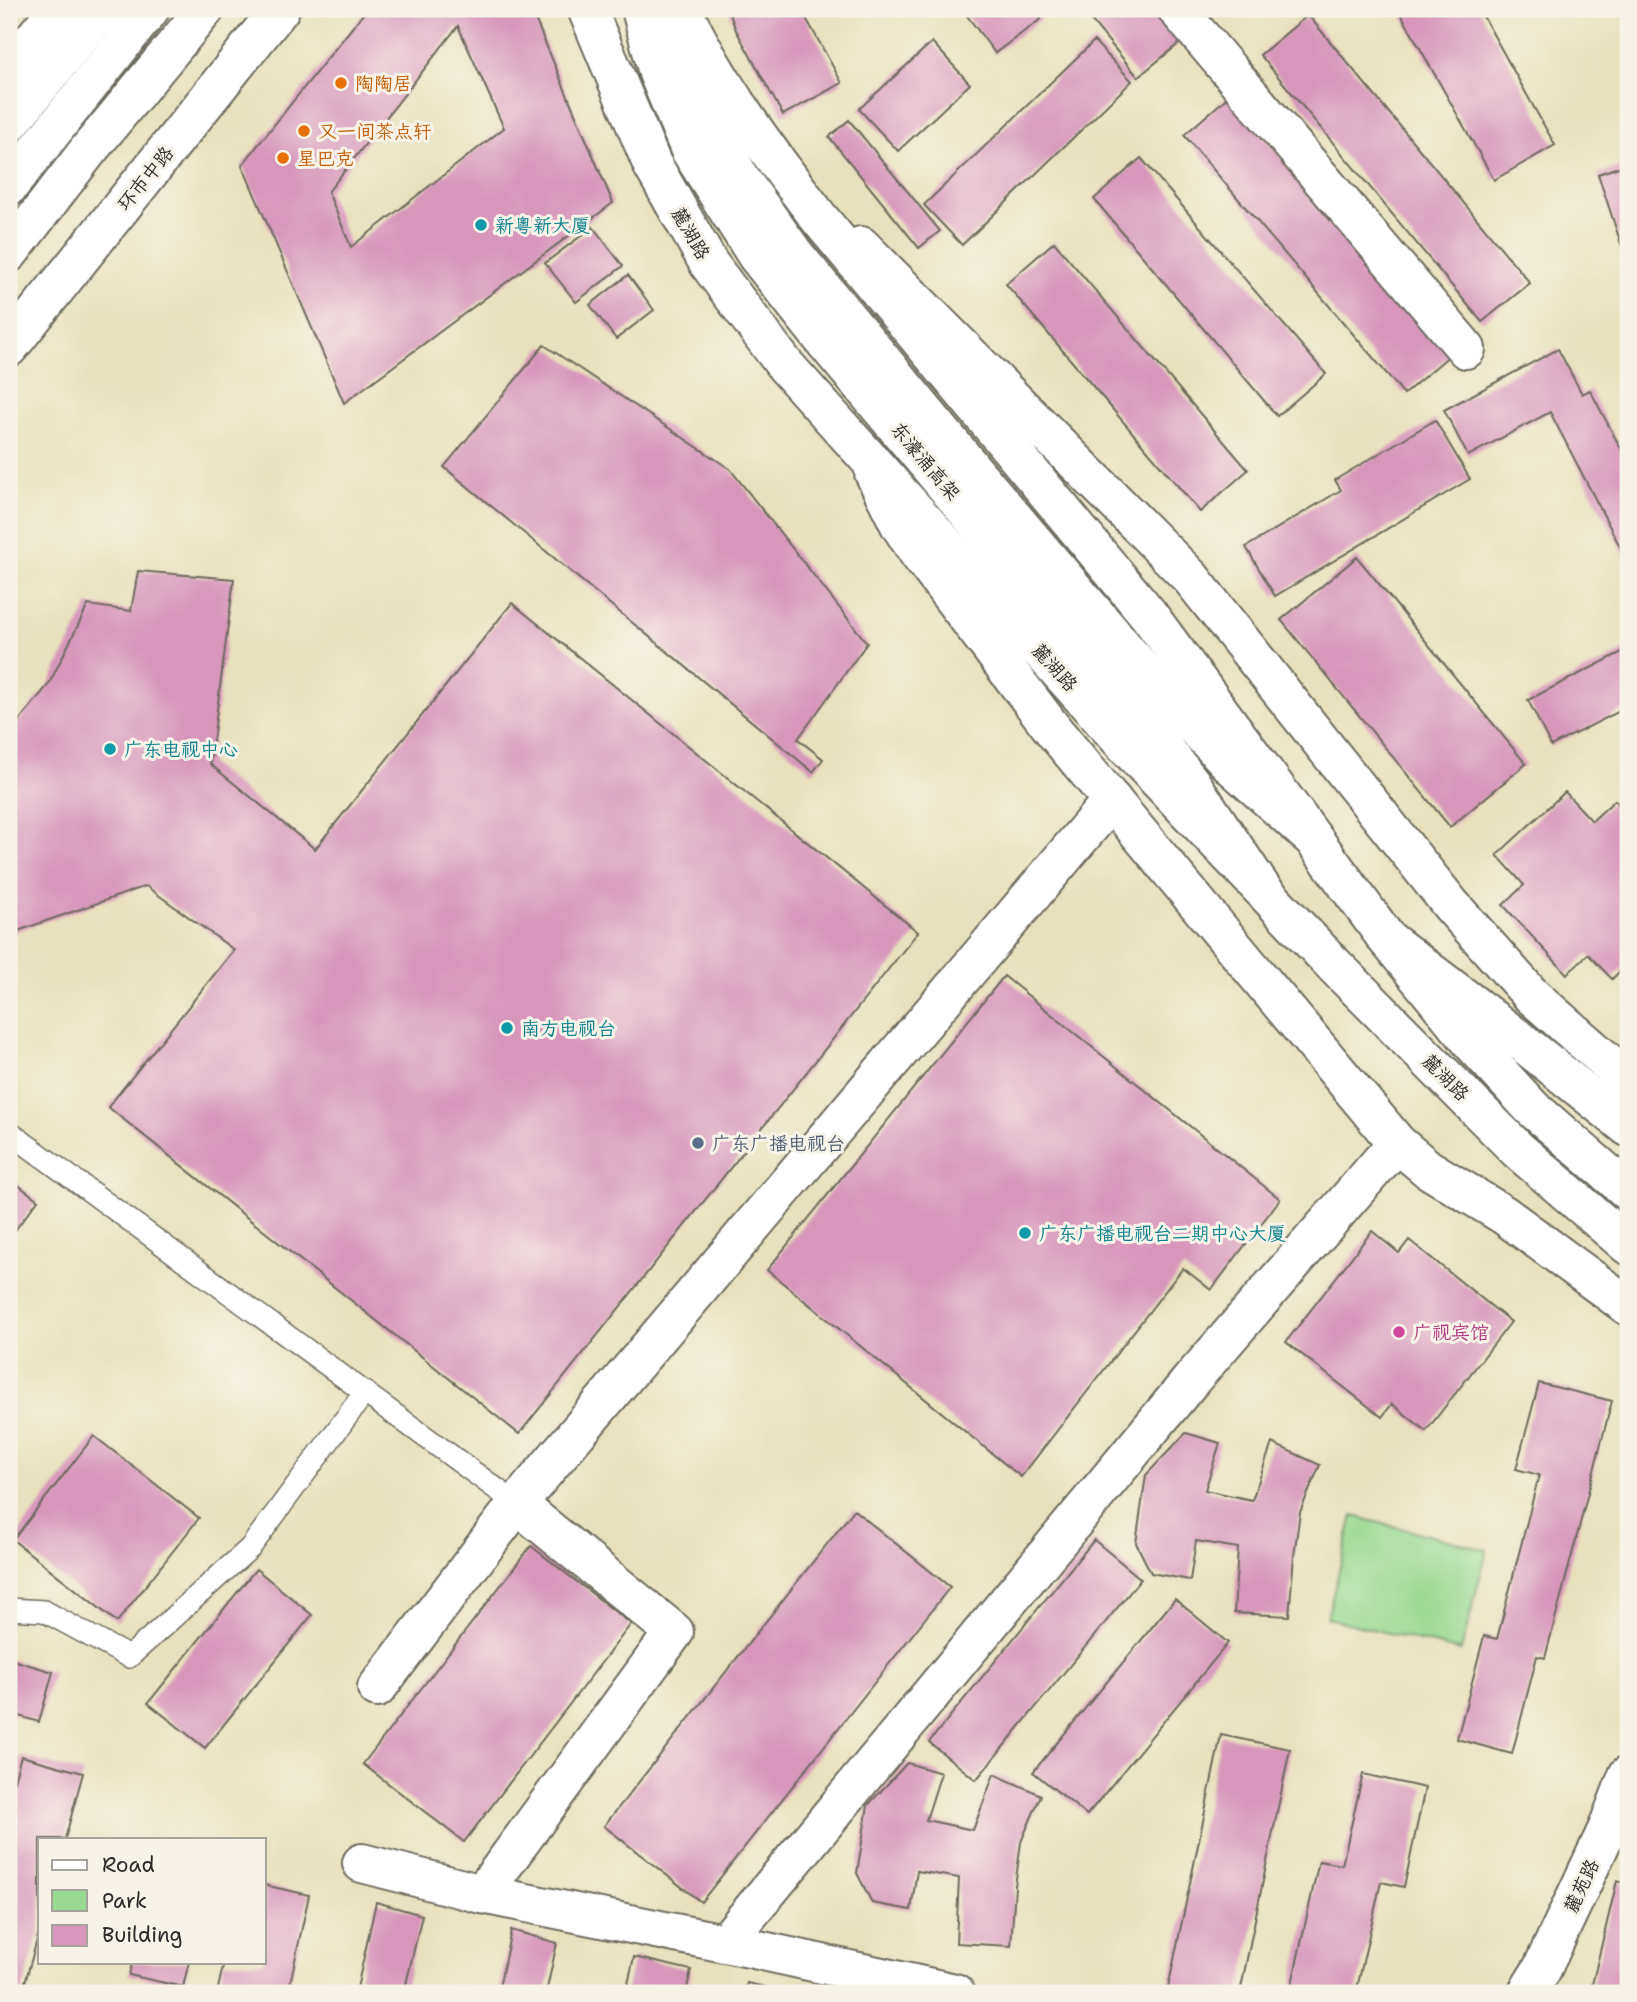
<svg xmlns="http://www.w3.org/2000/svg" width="1637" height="2002" font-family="'Shantell Sans','LXGW WenKai TC',sans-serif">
<rect width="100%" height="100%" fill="#f7f3e8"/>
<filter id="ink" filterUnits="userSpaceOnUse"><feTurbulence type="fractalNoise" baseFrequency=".0143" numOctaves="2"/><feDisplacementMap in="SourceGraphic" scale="14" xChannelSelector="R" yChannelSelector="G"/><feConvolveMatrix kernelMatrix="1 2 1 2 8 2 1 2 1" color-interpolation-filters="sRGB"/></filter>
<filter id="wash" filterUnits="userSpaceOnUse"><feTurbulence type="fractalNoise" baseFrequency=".00686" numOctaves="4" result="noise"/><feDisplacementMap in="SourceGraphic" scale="28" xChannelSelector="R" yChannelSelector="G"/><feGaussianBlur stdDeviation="1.57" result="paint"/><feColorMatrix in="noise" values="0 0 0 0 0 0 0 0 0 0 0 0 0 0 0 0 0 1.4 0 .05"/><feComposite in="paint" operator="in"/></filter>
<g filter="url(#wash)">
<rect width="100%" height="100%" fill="#e8e1bd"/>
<polygon fill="#9ada90" stroke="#62825e" stroke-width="2" points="1353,1516 1487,1550 1461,1651 1327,1618"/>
<g id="blocks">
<g fill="#d896bb" fill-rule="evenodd">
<path d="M367 9H531L613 203 344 403 242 165ZM458 26 504 128 351 247 328 192Z"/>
<polygon points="728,9 801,9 842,83 783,115 736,30"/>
<polygon points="962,9 1034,9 1041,19 995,53"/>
<polygon points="1082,9 1164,9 1187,37 1138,77"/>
<polygon points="1398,9 1479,9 1555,145 1494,180"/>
<polygon points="1308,15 1530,283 1482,322 1260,55"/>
<polygon points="1094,41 1132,81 962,245 924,205"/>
<polygon points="932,42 970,84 898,151 859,109"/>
<polygon points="1229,96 1450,355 1404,394 1184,135"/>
<polygon points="849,120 940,231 919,248 829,137"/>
<polygon points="1141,158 1326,374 1277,416 1094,199"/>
<polygon points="1628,164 1628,265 1598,174"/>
<polygon points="593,227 623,266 576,302 545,263"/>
<polygon points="1054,242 1248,470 1200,512 1006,284"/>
<polygon points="628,275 654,310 616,339 590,305"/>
<polygon points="544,345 730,469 867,643 798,739 823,759 813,772 444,467"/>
<polygon points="1558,349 1582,394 1590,390 1628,462 1628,562 1550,412 1468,456 1444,410"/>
<polygon points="1435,420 1470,479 1275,596 1246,547 1341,490 1335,480"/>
<polygon points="1357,557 1526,764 1450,827 1281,620"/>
<polygon points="138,571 234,579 210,764 315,849 512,603 918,932 519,1434 108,1107 234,950 146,886 9,934 9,733 49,684 88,605 131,611"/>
<polygon points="1628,649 1628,707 1551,746 1528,700"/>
<polygon points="1565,792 1592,821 1615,800 1628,814 1628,963 1612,979 1588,954 1567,974 1503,905 1524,885 1497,855"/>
<polygon points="1004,976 1280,1199 1211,1290 1183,1268 1021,1477 767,1270"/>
<polygon points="9,1178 38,1200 9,1238"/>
<polygon points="1372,1231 1399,1253 1409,1240 1511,1322 1426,1431 1392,1404 1382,1417 1286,1342"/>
<polygon points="1539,1383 1612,1401 1545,1658 1537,1656 1512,1754 1457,1739 1484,1636 1497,1639 1539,1475 1516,1469"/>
<polygon points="1186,1433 1220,1443 1205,1490 1252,1500 1272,1443 1320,1465 1300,1512 1294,1556 1289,1616 1234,1613 1238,1548 1196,1541 1190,1580 1151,1573 1136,1543 1146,1475"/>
<polygon points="94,1436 199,1518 117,1622 13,1540"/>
<polygon points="854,1510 950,1587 701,1902 604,1826"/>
<polygon points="1094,1540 1141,1579 976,1780 929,1742"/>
<polygon points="531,1546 631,1624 464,1842 363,1764"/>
<polygon points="256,1569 312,1615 205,1748 148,1703"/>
<polygon points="1175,1599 1228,1643 1087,1815 1033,1772"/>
<polygon points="9,1659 53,1672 39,1722 9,1713"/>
<polygon points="1221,1735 1290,1749 1240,1993 1167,1993"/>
<polygon points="21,1756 83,1773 65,1839 40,1839 40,1929 22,1993 9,1993 9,1799"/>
<polygon points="907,1763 941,1773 926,1820 973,1830 994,1774 1041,1795 1021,1842 1015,1886 1011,1946 956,1943 959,1878 917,1871 911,1910 872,1903 857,1873 868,1805"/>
<polygon points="1363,1774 1425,1788 1404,1887 1381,1882 1356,1993 1290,1993 1319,1861 1342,1865"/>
<polygon points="1617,1881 1628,1884 1628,1993 1590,1993"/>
<polygon points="264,1885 309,1895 288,1993 217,1993 224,1962 264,1962"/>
<polygon points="376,1902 422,1915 404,1993 356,1993"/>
<polygon points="511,1930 557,1943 546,1993 498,1993"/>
<polygon points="634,1957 691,1970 686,1993 626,1993"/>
<polygon points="132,1962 189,1962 183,1987 129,1975"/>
<polygon points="747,1983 788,1992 788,1993 745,1993"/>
</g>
</g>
</g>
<g filter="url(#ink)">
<use href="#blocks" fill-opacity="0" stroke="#6d6b5e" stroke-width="2"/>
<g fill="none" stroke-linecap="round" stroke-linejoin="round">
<g stroke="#6d6b5e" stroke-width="24">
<g id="lane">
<polyline points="9,1132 517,1504"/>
<polyline points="9,1609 44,1611 129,1657 250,1548 365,1392"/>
</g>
</g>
<g stroke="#6d6b5e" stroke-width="42">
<g id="street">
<polyline points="1177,9 1466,349"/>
<polyline points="377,1688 517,1504 1112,800"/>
<polyline points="362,1863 482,1894 754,1949 955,1993"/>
<polyline points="482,1894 674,1632 517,1504"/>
<polyline points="725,1943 1192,1379 1397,1143"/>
<polyline points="1527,1993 1542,1969 1607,1830 1628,1775"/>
</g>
</g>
<g stroke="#6d6b5e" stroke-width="42">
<g id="secondary">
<polyline points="861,246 1191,578 1451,905 1531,995 1628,1080"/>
<polyline points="874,473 900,525 919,554 1054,731 1397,1143 1428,1169 1504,1215 1628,1306"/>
</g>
</g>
<g stroke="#6d6b5e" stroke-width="42">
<g id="primary">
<polyline points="587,9 652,164 709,264 784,364 1126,746 1333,964 1518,1150 1628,1245"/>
<path d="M682 9C718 85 768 151 819 218L1148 614 1387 939 1473 1044 1531 1107 1628 1191"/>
</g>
</g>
<g stroke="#6d6b5e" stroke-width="42">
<g id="highway">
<polyline points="641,9 658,73 690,150 757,256 826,343 1124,698 1191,783 1260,886"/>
<polyline points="670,9 686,63 711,122 739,177 795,255 978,476 1158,688 1232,766 1308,834"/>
<polyline points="9,69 58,9"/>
<polyline points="9,124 102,9"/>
<polyline points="9,186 150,9"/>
<polyline points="9,253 87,152 205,9"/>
<polyline points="9,347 280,9"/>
<polyline points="1387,939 1517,1038 1628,1127"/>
</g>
</g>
<use href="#lane" stroke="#fff" stroke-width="21"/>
<use href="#street" stroke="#fff" stroke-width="38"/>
<use href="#secondary" stroke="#fff" stroke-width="38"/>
<use href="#primary" stroke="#fff" stroke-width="38"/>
<use href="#highway" stroke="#fff" stroke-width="38"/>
</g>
</g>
<g fill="#e8710a" stroke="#f7f3e8" stroke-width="2.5">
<circle cx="341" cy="83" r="7"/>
<circle cx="304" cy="131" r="7"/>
<circle cx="283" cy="158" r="7"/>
</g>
<g fill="#0f9aa8" stroke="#f7f3e8" stroke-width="2.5">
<circle cx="481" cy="225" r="7"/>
<circle cx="110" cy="749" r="7"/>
<circle cx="507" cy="1028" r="7"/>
<circle cx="1025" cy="1233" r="7"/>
</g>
<circle fill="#5c6f8a" stroke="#f7f3e8" stroke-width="2.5" cx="698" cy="1143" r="7"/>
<circle fill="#d1479c" stroke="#f7f3e8" stroke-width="2.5" cx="1399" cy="1332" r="7"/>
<g text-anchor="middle" stroke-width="6" stroke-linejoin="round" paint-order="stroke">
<g font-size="19" fill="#c56008" stroke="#f7f3e8" text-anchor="start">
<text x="355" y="90">陶陶居</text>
<text x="318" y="138">又一间茶点轩</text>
<text x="297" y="165">星巴克</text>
</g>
<g font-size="19" fill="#2b2b2b" stroke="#f7f3e8">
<text transform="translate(145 178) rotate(-51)" y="7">环市中路</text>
<text transform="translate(691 233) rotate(60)" y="7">麓湖路</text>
<text transform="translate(926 461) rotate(50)" y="7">东濠涌高架</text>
<text transform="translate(1055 667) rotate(48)" y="7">麓湖路</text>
<text transform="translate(1446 1077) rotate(45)" y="7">麓湖路</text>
<text transform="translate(1581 1886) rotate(-65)" y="7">麓苑路</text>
</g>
<g font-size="19" fill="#0d838f" stroke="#f7f3e8" text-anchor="start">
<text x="495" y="232">新粤新大厦</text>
<text x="124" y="756">广东电视中心</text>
<text x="521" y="1035">南方电视台</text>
<text x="1039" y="1240">广东广播电视台二期中心大厦</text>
</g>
<g font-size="19" fill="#4e5e75" stroke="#f7f3e8" text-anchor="start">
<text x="712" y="1150">广东广播电视台</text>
</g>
<g font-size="19" fill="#b23c85" stroke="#f7f3e8" text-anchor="start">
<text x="1413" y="1339">广视宾馆</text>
</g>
</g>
<rect width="1637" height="2002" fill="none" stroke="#f7f3e8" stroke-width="35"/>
<rect x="38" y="1838" width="228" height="126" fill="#f7f3e8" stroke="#a5a39c" stroke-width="2"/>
<rect x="52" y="1860" width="35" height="10" fill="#ffffff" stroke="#a5a39c" stroke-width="2"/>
<text x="102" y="1872" font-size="21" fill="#2b2b2b">Road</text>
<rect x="52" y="1890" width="35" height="21" fill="#9ada90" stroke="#a5a39c" stroke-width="2"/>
<text x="102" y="1908" font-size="21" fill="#2b2b2b">Park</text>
<rect x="52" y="1925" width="35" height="21" fill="#d896bb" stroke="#a5a39c" stroke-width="2"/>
<text x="102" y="1942" font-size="21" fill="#2b2b2b">Building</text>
</svg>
